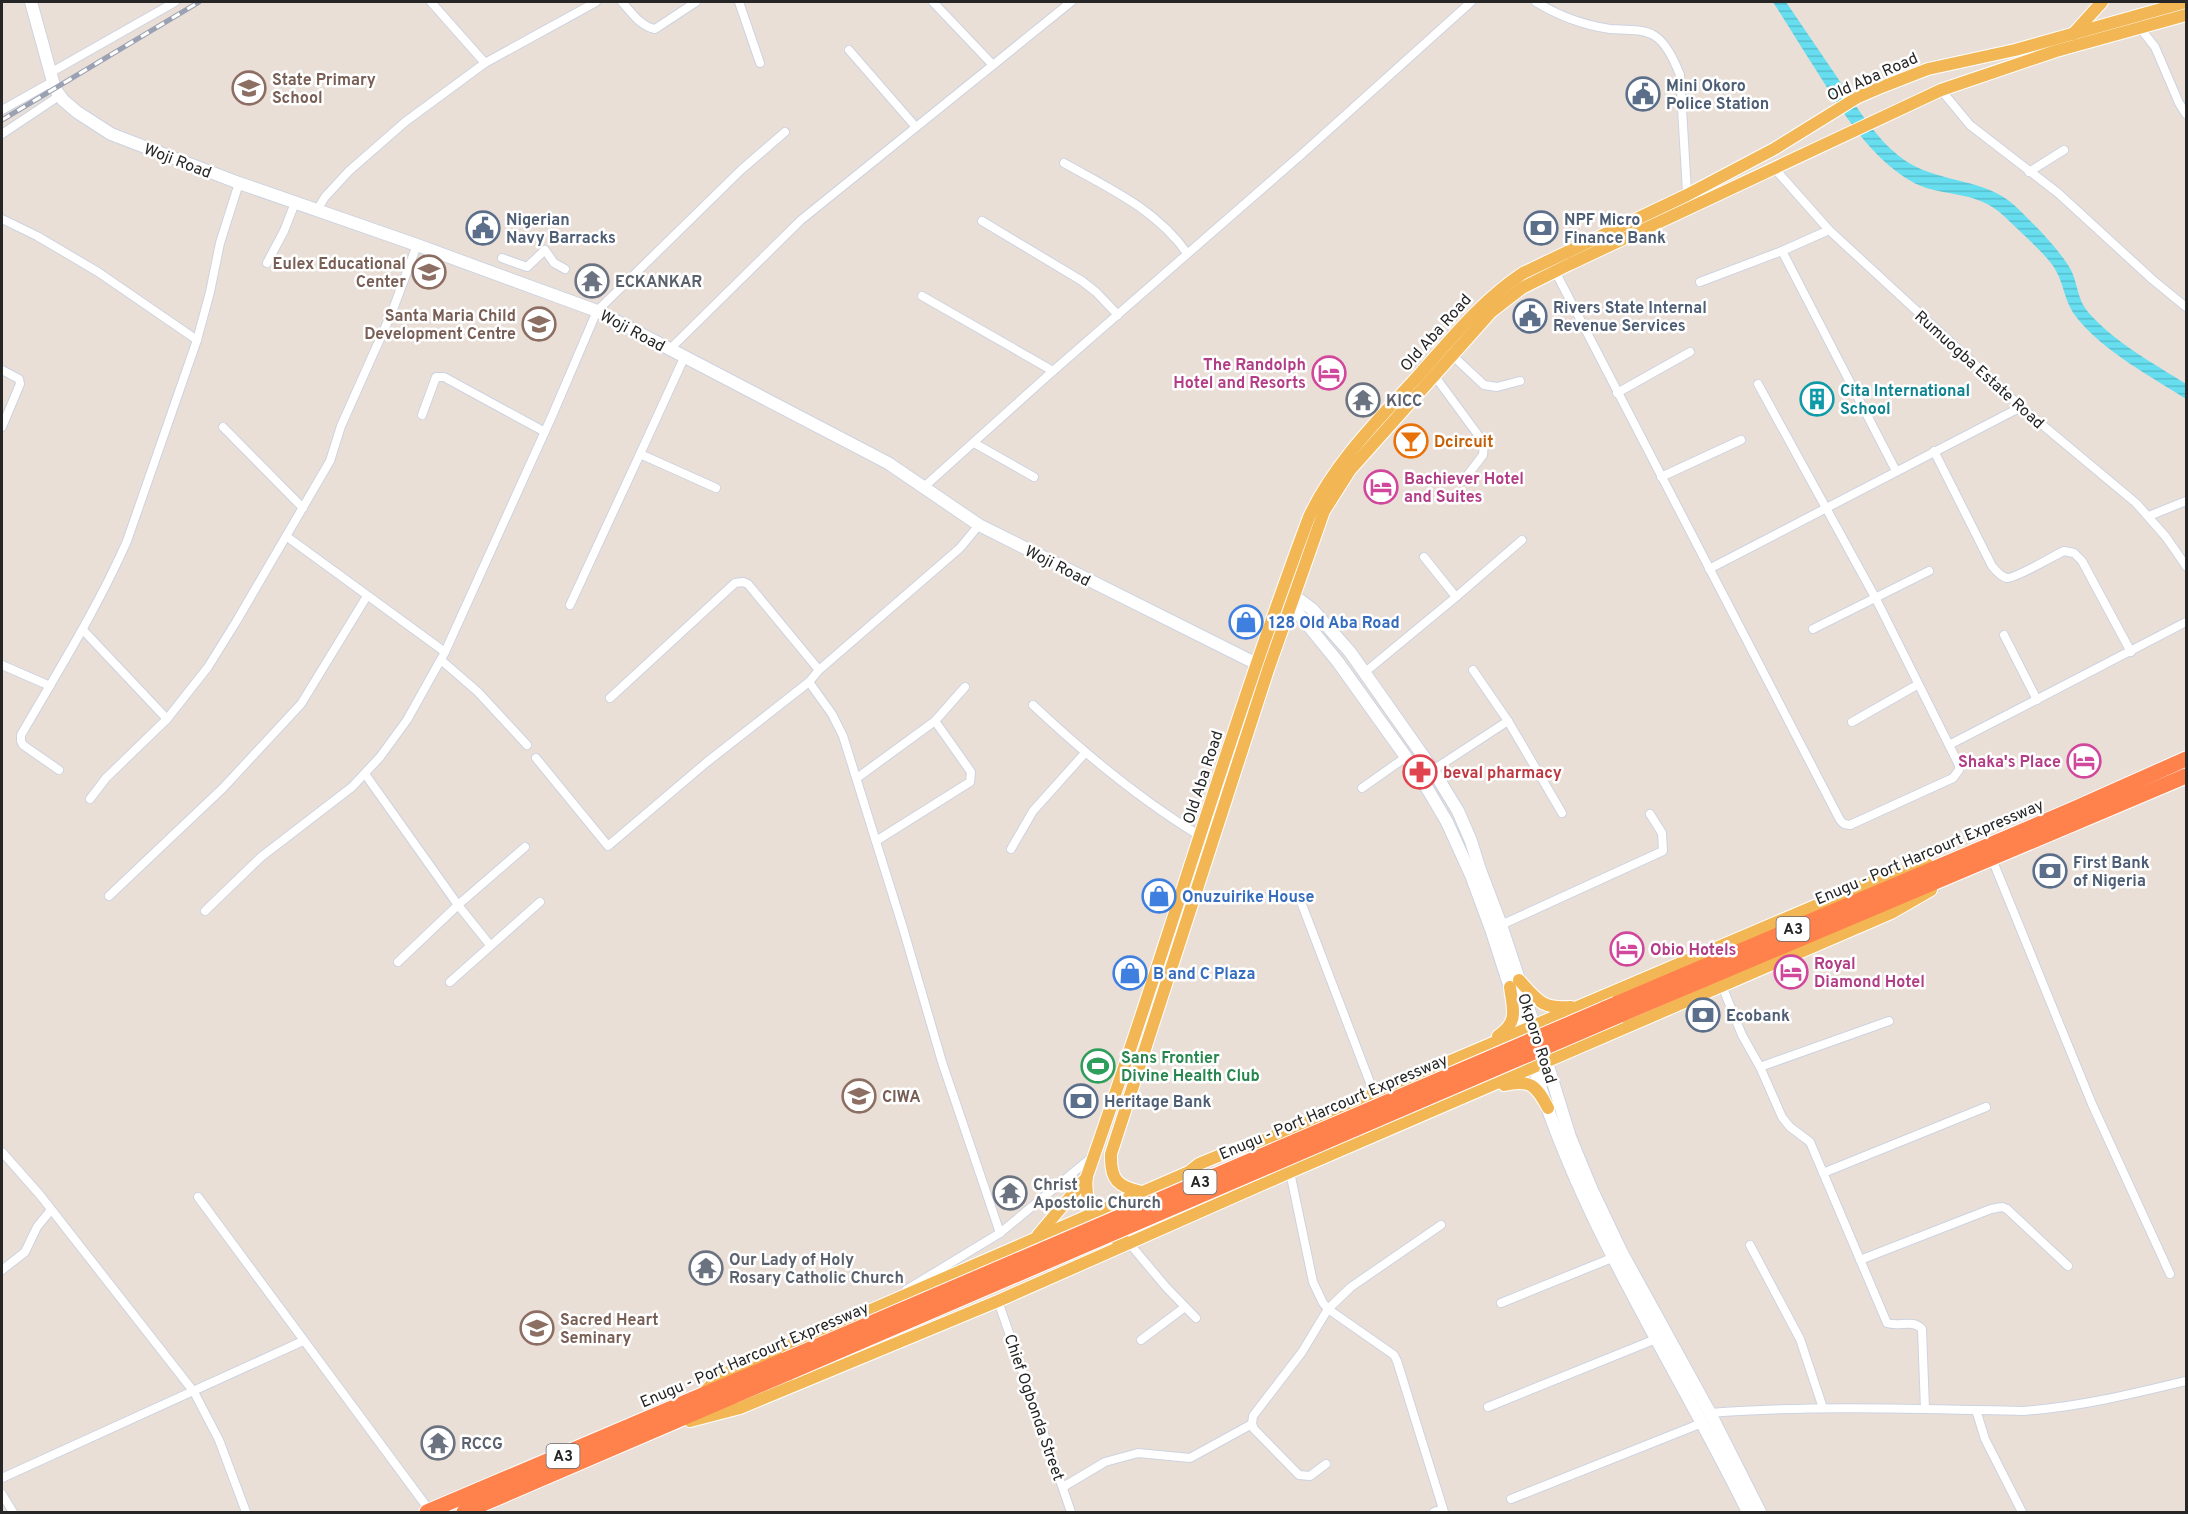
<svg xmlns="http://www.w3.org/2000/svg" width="2188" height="1514" font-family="Overpass,sans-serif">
<defs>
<pattern id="water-rules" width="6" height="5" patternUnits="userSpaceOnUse" patternTransform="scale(1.5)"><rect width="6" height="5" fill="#66deef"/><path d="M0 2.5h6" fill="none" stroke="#58becd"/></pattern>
</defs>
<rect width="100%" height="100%" fill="#eadfd7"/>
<path fill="url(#water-rules)" d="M1773 2H1786C1803 27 1820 52 1837 77 1857 107 1878 144 1909 163 1942 183 1986 179 2014 205 2031 221 2060 250 2071 270 2078 284 2077 299 2088 312 2114 342 2153 363 2186 384V399C2152 377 2103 351 2077 318 2064 302 2065 286 2055 269 2048 256 2017 229 2005 217 1974 187 1939 199 1909 180 1869 155 1846 117 1821 78 1805 53 1789 27 1773 2Z"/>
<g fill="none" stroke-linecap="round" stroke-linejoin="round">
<g stroke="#ccd3e0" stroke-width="10">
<g id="street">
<polyline points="431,2 485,63"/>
<path d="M622 2C632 13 640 26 655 29L696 2"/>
<polyline points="739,2 760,63"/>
<polyline points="933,2 993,65"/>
<path d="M1536 2C1559 16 1583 25 1610 29 1623 30 1643 28 1655 36 1667 44 1675 62 1680 75L1688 209"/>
<polyline points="2140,28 2155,47 2179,103 2186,114"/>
<polyline points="849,50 915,126"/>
<polyline points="50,73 175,2"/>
<polyline points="1941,90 1970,125 2058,193 2153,280 2186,307"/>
<polyline points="2,110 52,82"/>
<polyline points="2,134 59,96"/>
<path d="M1064 163C1110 189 1156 209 1187 253"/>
<polyline points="1775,169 1829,230 2021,407 2136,503 2166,537 2186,566"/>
<polyline points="2029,172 2064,150"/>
<polyline points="317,210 325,197 349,171 405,122 485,63 596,2"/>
<polyline points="2,219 37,236 98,272 197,340"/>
<polyline points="982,221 1082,281 1096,292 1118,315"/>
<polyline points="1782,251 1896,471"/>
<polyline points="502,258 527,267 545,250 554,263 565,269"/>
<polyline points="267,263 284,231 295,203"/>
<polyline points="1555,271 1840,820 1844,824 1850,825 1953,778 1959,770 1959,765 1876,599 1758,384"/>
<polyline points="1700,282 1782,251 1829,230"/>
<polyline points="922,296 1053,371"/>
<polyline points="669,350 801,220 1071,2"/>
<polyline points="1452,355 1484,385 1497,387 1520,381"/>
<polyline points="684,358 640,454 716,488"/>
<polyline points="2,370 19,379 20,384 2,427"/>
<polyline points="1434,375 1484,443 1483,455 1463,481"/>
<polyline points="1617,393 1690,352"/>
<polyline points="422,415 436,377 444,377 545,432"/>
<polyline points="223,427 303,508"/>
<polyline points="974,443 1034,477"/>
<path d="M1934 451 1992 566C1996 571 2001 577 2007 578 2017 578 2053 556 2064 551L2074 553 2082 561 2131 652"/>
<polyline points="1661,477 1741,440"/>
<polyline points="925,486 1053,371 1302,154 1471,2"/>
<polyline points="2149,516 2186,501"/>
<polyline points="286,536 445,652"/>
<polyline points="1424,557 1456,597"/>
<polyline points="1709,569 2021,407"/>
<polyline points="570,605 640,454"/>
<polyline points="1813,629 1929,571"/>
<polyline points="83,630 167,719"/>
<polyline points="2004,635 2037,700"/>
<polyline points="441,660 478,692 527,745"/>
<polyline points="2,665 50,686"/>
<polyline points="1473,670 1508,721 1562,813"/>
<polyline points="1364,673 1456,597 1522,540"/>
<polyline points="809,682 832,714 843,736 903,928 942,1062 1000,1233"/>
<polyline points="610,698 735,583 743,582 748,584 819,670"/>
<path d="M1033 705C1085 754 1139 799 1200 836"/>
<polyline points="1852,722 1917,685"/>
<polyline points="1949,745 2186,622"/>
<polyline points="536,758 608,846 707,762 809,682 819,670 960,548 979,525"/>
<path d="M59 770 23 745 21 741V735C58 671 97 609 127 541L197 340 210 292 220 243 239 183"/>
<polyline points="1433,770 1508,721"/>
<polyline points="365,774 458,905 490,945"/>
<polyline points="857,778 935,721 965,687"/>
<polyline points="1362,788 1406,757"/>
<polyline points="90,799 106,778 167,719 208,667 236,622 330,461 341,426 392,312 417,245"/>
<polyline points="876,841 970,782 971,772 935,721"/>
<polyline points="1011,849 1033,811 1085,753"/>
<polyline points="1992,859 2092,1104 2170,1274"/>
<polyline points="109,896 223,788 301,704 367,596"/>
<polyline points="1301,902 1374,1093"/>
<polyline points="205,911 261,857 352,787 380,757 407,720 445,652 552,416 597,311 741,170 785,132"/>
<polyline points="1501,925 1663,851 1662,833 1650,814"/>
<polyline points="398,962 458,905 525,847"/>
<polyline points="450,982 540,902"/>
<path d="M1722 986 1742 1035 1760 1067 1782 1117 1790 1127 1810 1142 1887 1323C1899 1327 1913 1319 1922 1329L1925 1409"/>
<polyline points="1760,1067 1889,1021"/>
<polyline points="2,1152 40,1195 194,1392 219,1440 246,1512"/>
<polyline points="1290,1172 1313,1282 1323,1303 1328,1309 1394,1355 1397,1361 1444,1512"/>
<polyline points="1823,1173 1986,1107"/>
<polyline points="198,1197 430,1511"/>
<polyline points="1129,1243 1166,1287 1196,1318"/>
<polyline points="1750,1245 1800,1339 1823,1408"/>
<polyline points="1860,1260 1991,1209 2002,1207 2007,1209 2068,1266"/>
<polyline points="2,1270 25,1252 37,1227 50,1211"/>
<polyline points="906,1290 1000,1233 1092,1157"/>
<polyline points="998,1301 1071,1512"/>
<polyline points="1501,1303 1612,1258"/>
<polyline points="1141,1340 1185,1307"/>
<polyline points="1488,1407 1656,1339"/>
<polyline points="1976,1410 1985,1439 2022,1512"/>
<path d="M1710 1413C1814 1405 1919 1409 2023 1411 2079 1407 2132 1394 2186 1381"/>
<polyline points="1326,1464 1310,1476 1299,1475 1254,1429 1252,1424 1253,1416 1302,1352 1328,1309 1351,1287 1441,1225"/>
<polyline points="2,1478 303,1341"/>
<polyline points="1063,1487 1105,1462 1138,1453 1190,1458 1252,1424"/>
<polyline points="2,1494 13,1512"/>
<polyline points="1511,1499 1702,1423"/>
<polyline points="1434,1512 1443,1509"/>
</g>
</g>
<g stroke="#ccd3e0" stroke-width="14">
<g id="secondary">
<polyline points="31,2 55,89 63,100 77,112 111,134 239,183 417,245 597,311 888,463 979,525 1265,668"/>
<polyline points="1287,593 1293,595 1312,609 1350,652 1433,770 1458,811 1471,841 1480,870 1501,925 1537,1034"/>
<polyline points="1279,601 1298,613 1338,662 1421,778 1447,822 1471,875 1491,929 1527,1040"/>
<polyline points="1544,1053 1570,1137 1592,1190 1622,1253 1710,1413 1760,1512"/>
<path d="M1531 1057C1578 1220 1674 1361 1748 1512"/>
</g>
</g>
<g stroke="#fff" stroke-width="14">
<g id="primary">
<polyline points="2073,34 2102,2"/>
<path d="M1519 980C1538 1001 1542 1009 1571 1007"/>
<path d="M1498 1036C1519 1022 1513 1010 1510 987"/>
<path d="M1504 1085C1530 1079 1536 1085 1548 1108"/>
<path d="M1142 1192C1118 1187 1110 1180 1111 1154L1268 670 1324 511 1350 470 1491 312 1522 288 1570 264 1941 90 2056 51 2186 15"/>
<polyline points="1038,1235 1087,1177"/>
<path d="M1129 1243C1123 1241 1116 1239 1111 1236 1093 1223 1084 1197 1087 1176 1164 957 1228 734 1309 517 1335 462 1378 420 1418 376 1451 339 1481 301 1523 273L1687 195 1774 149 1858 97 1879 88 1928 69 2015 50 2186 2"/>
<polyline points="704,1393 719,1376 1189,1172 1199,1164 1228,1152 1265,1140 1883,877 1928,865"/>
<polyline points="690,1421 740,1408 998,1301 1290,1172 1891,913 1931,890"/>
</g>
</g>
<g stroke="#fff" stroke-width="17">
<g id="highway">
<polyline points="1616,1004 2074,809 2186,759"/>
<polyline points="1620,1015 2186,776"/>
<polyline points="427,1512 785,1360"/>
<polyline points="464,1512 790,1372"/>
</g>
</g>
<use href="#street" stroke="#fff" stroke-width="8"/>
<use href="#secondary" stroke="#fff" stroke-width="12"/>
<use href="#primary" stroke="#f2b754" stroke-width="12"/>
<use href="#highway" stroke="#ff824d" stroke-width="15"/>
<g stroke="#9aa1b2" stroke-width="5">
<polyline id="rail" points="2,120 199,2"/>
</g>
<use href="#rail" stroke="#fff" stroke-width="3" stroke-dasharray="9" stroke-linecap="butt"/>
<g stroke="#fff" stroke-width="17" stroke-linecap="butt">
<g id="highway-bridge">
<polyline points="785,1360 1616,1004"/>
<polyline points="790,1372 1620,1015"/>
</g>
</g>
<use href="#highway-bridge" stroke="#ff824d" stroke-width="15"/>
</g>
<defs>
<g id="school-ring" transform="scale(1.725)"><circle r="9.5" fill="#fff" stroke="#8d6e63" stroke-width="1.5"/><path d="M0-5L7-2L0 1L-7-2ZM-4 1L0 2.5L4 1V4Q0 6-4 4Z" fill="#8d6e63"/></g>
<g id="civic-ring" transform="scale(1.725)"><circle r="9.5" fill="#fff" stroke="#5c6f8a" stroke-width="1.5"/><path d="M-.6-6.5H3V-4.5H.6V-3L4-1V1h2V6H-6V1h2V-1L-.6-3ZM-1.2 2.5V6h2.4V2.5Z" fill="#5c6f8a"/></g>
<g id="bank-ring" transform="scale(1.725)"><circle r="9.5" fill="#fff" stroke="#5c6f8a" stroke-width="1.5"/><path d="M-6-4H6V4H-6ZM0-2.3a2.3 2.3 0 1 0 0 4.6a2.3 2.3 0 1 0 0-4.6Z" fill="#5c6f8a"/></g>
<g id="temple-ring" transform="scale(1.725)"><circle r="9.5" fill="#fff" stroke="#6b7280" stroke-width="1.5"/><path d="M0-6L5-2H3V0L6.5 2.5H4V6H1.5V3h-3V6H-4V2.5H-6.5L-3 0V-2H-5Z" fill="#6b7280"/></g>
<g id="hotel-ring" transform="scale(1.725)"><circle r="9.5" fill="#fff" stroke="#d1479c" stroke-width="1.5"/><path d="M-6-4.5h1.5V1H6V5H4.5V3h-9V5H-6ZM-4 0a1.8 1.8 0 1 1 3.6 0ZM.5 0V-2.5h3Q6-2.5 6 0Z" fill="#d1479c"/></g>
<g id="building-ring" transform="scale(1.725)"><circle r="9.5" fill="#fff" stroke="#0f9aa8" stroke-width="1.5"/><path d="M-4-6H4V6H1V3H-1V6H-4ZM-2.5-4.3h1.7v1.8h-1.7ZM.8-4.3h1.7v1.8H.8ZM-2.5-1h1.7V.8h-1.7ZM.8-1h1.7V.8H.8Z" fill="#0f9aa8"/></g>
<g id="bar-ring" transform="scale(1.725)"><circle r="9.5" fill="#fff" stroke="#e8710a" stroke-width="1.5"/><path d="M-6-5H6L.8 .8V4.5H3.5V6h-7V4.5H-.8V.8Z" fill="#e8710a"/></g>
<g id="shop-ring" transform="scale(1.725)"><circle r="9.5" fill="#fff" stroke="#3f7fe0" stroke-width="1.5"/><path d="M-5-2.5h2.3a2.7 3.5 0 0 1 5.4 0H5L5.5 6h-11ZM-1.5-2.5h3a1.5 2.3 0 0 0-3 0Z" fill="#3f7fe0"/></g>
<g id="pharmacy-ring" transform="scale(1.725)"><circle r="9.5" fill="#fff" stroke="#e0444e" stroke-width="1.5"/><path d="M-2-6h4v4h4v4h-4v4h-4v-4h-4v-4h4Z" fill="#e0444e"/></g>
<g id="stadium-ring" transform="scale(1.725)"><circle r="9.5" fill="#fff" stroke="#2e9e5b" stroke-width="1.5"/><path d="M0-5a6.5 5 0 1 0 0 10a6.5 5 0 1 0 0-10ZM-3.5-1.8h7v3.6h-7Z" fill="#2e9e5b"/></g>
<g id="university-ring" transform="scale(1.725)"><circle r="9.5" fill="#fff" stroke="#8d6e63" stroke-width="1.5"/><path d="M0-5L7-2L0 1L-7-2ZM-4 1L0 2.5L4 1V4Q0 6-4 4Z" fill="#8d6e63"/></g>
</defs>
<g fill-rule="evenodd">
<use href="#school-ring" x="249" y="88"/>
<use href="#civic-ring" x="1643" y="94"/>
<use href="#civic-ring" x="483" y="228"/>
<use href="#bank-ring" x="1541" y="228"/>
<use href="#school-ring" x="429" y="272"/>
<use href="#temple-ring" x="592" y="281"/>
<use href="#civic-ring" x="1530" y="316"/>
<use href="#school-ring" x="539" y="324"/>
<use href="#hotel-ring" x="1329" y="373"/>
<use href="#building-ring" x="1817" y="399"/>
<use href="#temple-ring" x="1363" y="400"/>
<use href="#bar-ring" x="1411" y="441"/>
<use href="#hotel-ring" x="1381" y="487"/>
<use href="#shop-ring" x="1246" y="622"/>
<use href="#hotel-ring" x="2084" y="761"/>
<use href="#pharmacy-ring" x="1420" y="772"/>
<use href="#bank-ring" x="2050" y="871"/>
<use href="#shop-ring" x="1159" y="896"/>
<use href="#hotel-ring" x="1627" y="949"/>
<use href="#hotel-ring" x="1791" y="972"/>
<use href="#shop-ring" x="1130" y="973"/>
<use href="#bank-ring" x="1703" y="1015"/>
<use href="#stadium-ring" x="1098" y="1066"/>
<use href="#university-ring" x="859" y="1096"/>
<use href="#bank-ring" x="1081" y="1101"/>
<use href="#temple-ring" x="1010" y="1193"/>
<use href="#temple-ring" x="706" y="1268"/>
<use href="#university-ring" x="537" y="1328"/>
<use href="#temple-ring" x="438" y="1443"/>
</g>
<g text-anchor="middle" stroke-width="5" stroke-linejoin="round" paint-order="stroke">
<g fill="#fff" stroke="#676767" stroke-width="1.5">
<rect x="1776.5" y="917" width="33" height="24" rx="4.5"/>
<rect x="1183.5" y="1170" width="33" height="24" rx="4.5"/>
<rect x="546.5" y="1444" width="33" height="24" rx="4.5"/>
</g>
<g font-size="15" font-weight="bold" fill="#262626">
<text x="1793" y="934">A3</text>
<text x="1200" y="1187">A3</text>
<text x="563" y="1461">A3</text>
</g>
<g font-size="16" fill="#262626" stroke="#fff">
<text transform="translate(1872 76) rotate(-24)" y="6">Old Aba Road</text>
<text transform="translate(178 160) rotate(21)" y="6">Woji Road</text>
<text transform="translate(633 330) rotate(28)" y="6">Woji Road</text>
<text transform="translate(1435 332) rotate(-48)" y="6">Old Aba Road</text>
<text transform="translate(1980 369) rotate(42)" y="6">Rumuogba Estate Road</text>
<text transform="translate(1058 565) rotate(27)" y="6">Woji Road</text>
<text transform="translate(1202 777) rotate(-72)" y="6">Old Aba Road</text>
<text transform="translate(1929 851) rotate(-23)" y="6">Enugu - Port Harcourt Expressway</text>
<text transform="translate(1538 1038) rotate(72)" y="6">Okporo Road</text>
<text transform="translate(1333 1106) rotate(-23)" y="6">Enugu - Port Harcourt Expressway</text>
<text transform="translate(754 1354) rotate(-23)" y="6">Enugu - Port Harcourt Expressway</text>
<text transform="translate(1035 1407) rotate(71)" y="6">Chief Ogbonda Street</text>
</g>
<g font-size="16" font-weight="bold" fill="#785e54" stroke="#fff" text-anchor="start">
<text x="272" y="85">State Primary<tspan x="272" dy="18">School</tspan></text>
<text x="406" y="269" text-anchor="end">Eulex Educational<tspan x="406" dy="18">Center</tspan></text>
<text x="516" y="321" text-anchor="end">Santa Maria Child<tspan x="516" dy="18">Development Centre</tspan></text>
<text x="882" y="1102">CIWA</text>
<text x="560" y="1325">Sacred Heart<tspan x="560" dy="18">Seminary</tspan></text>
</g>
<g font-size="16" font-weight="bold" fill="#4e5e75" stroke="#fff" text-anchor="start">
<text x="1666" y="91">Mini Okoro<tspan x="1666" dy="18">Police Station</tspan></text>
<text x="506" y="225">Nigerian<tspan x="506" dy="18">Navy Barracks</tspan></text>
<text x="1564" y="225">NPF Micro<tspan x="1564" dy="18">Finance Bank</tspan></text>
<text x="1553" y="313">Rivers State Internal<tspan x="1553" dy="18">Revenue Services</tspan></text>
<text x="2073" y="868">First Bank<tspan x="2073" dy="18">of Nigeria</tspan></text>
<text x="1726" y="1021">Ecobank</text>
<text x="1104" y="1107">Heritage Bank</text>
</g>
<g font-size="16" font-weight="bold" fill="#5b616d" stroke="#fff" text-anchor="start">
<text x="615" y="287">ECKANKAR</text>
<text x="1386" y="406">KICC</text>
<text x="1033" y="1190">Christ<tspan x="1033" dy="18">Apostolic Church</tspan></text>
<text x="729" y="1265">Our Lady of Holy<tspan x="729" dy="18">Rosary Catholic Church</tspan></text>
<text x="461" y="1449">RCCG</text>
</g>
<g font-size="16" font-weight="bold" fill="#b23c85" stroke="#fff" text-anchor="start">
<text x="1306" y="370" text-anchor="end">The Randolph<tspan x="1306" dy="18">Hotel and Resorts</tspan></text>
<text x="1404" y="484">Bachiever Hotel<tspan x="1404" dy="18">and Suites</tspan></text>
<text x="2061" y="767" text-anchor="end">Shaka's Place</text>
<text x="1650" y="955">Obio Hotels</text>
<text x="1814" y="969">Royal<tspan x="1814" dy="18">Diamond Hotel</tspan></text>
</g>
<g font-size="16" font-weight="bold" fill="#0d838f" stroke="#fff" text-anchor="start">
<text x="1840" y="396">Cita International<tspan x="1840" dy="18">School</tspan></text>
</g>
<g font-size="16" font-weight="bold" fill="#c56008" stroke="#fff" text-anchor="start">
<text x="1434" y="447">Dcircuit</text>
</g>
<g font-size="16" font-weight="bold" fill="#366cbe" stroke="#fff" text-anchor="start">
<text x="1269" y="628">128 Old Aba Road</text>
<text x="1182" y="902">Onuzuirike House</text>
<text x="1153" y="979">B and C Plaza</text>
</g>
<g font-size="16" font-weight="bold" fill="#be3a42" stroke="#fff" text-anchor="start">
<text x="1443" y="778">beval pharmacy</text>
</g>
<g font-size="16" font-weight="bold" fill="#27864d" stroke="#fff" text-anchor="start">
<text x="1121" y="1063">Sans Frontier<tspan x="1121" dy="18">Divine Health Club</tspan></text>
</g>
</g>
<rect width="2188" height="1514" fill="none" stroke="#262626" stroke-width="6"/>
</svg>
